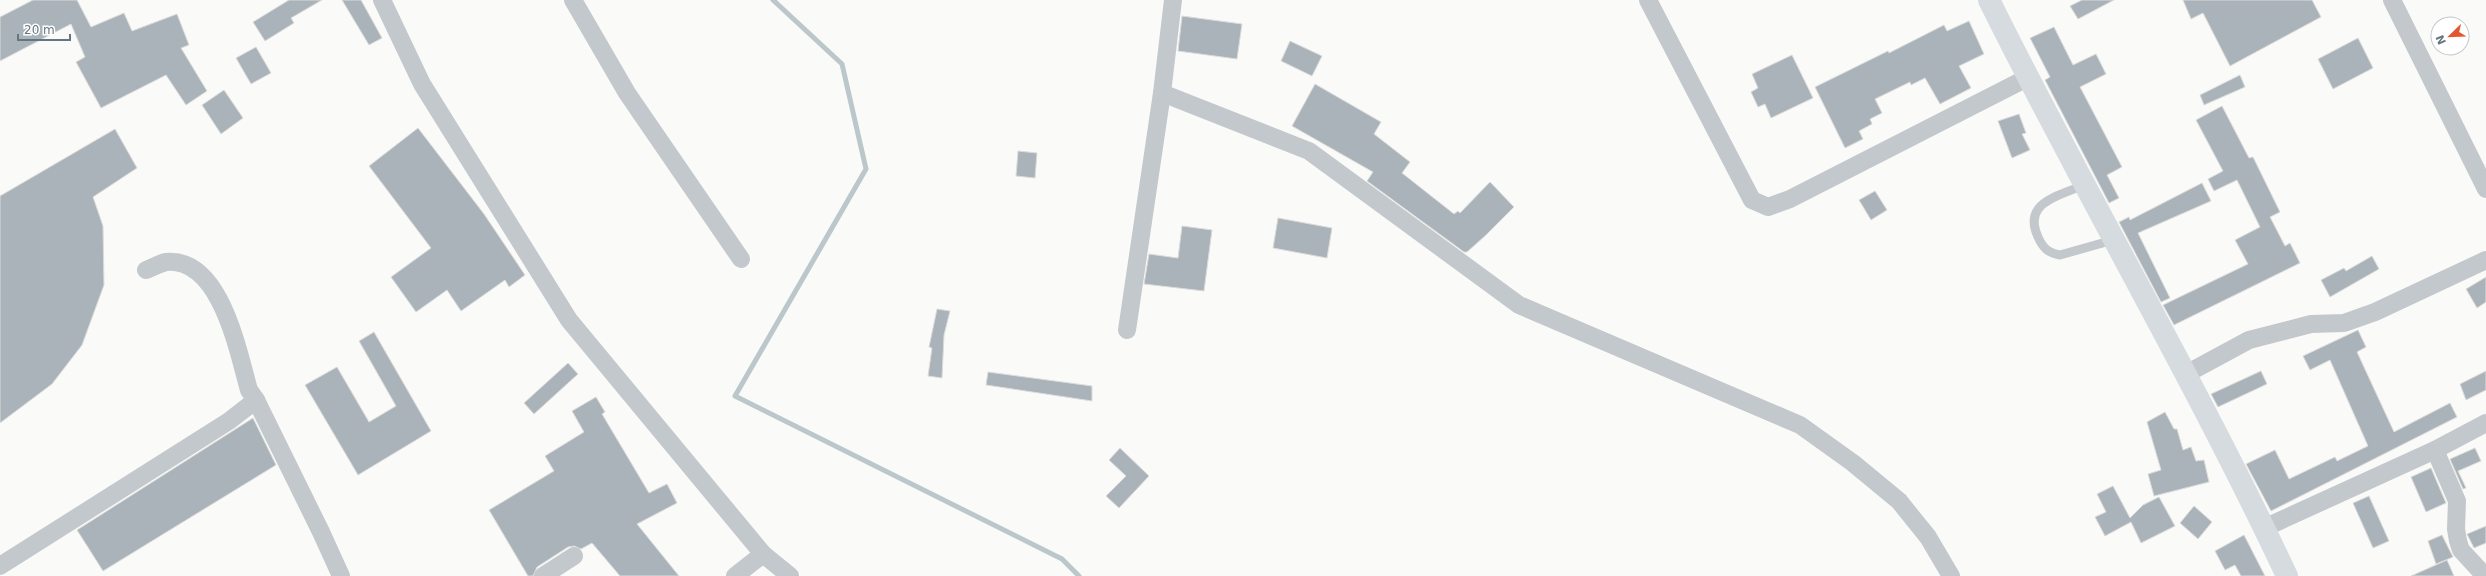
<svg xmlns="http://www.w3.org/2000/svg" width="2486" height="576" font-family="'DejaVu Sans',sans-serif">
<rect width="100%" height="100%" fill="#fafaf8"/>
<g fill="none" stroke-linecap="round" stroke-linejoin="round">
<polyline stroke="#bbc7cb" stroke-width="5" points="773,0 842,64 866,169 735,396 1062,559 1079,576"/>
</g>
<g fill="#aab3b9" stroke="#dcdcda">
<polygon points="33,0 77,0 91,27 124,13 132,31 177,14 189,45 181,48 207,91 186,105 166,75 101,108 76,62 85,57 71,24 0,61 0,17"/>
<polygon points="289,0 322,0 291,18 294,23 265,41 253,22"/>
<polygon points="342,0 361,0 382,38 369,45"/>
<polygon points="2082,0 2114,0 2078,19 2070,6"/>
<polygon points="2183,0 2312,0 2321,17 2230,66 2203,13 2191,19"/>
<polygon points="1182,16 1242,24 1237,59 1178,51"/>
<polygon points="1969,21 1984,54 1959,66 1971,88 1940,104 1925,78 1911,85 1910,82 1875,99 1882,113 1870,119 1872,124 1859,131 1863,139 1845,148 1815,87 1888,51 1889,53 1944,25 1947,31"/>
<polygon points="2054,27 2073,65 2096,54 2106,74 2080,87 2122,167 2107,175 2119,198 2109,203 2045,80 2050,77 2030,38"/>
<polygon points="2358,38 2373,68 2333,89 2318,59"/>
<polygon points="1290,41 1322,56 1312,76 1281,61"/>
<polygon points="256,47 271,73 251,84 236,58"/>
<polygon points="1792,55 1813,98 1771,118 1765,104 1758,107 1751,92 1758,88 1752,74"/>
<polygon points="2240,75 2245,87 2204,105 2200,95"/>
<polygon points="1315,84 1381,122 1374,134 1410,162 1402,173 1454,214 1458,211 1460,213 1490,182 1514,207 1486,235 1467,252 1464,252 1367,181 1373,172 1292,126"/>
<polygon points="224,90 243,118 221,134 202,105"/>
<polygon points="2222,106 2249,158 2253,157 2280,212 2270,217 2285,246 2290,243 2300,263 2174,325 2163,305 2248,264 2235,240 2260,227 2237,180 2214,191 2208,179 2223,171 2196,120"/>
<polygon points="2019,114 2026,133 2022,134 2030,150 2012,158 1998,121"/>
<polygon points="418,128 484,214 525,275 509,287 505,280 461,311 447,290 416,312 391,277 431,248 369,166"/>
<polygon points="115,129 137,168 93,197 103,226 104,285 82,345 52,384 0,423 0,196"/>
<polygon points="1018,151 1037,153 1035,178 1016,176"/>
<polygon points="2202,183 2211,201 2138,233 2170,298 2161,302 2119,222 2129,217 2130,220"/>
<polygon points="1875,191 1887,210 1871,220 1859,200"/>
<polygon points="1278,218 1332,228 1327,258 1273,248"/>
<polygon points="1182,226 1212,230 1204,291 1144,284 1149,254 1178,258"/>
<polygon points="2372,256 2379,269 2330,297 2321,280 2344,268 2346,271"/>
<polygon points="2486,277 2486,302 2477,308 2466,289"/>
<polygon points="937,309 950,311 944,335 942,378 928,376 932,348 929,347"/>
<polygon points="2358,330 2366,347 2357,352 2394,432 2450,403 2457,417 2271,511 2246,464 2275,450 2289,479 2335,457 2337,461 2368,446 2330,360 2310,370 2303,356"/>
<polygon points="374,332 431,431 358,475 305,385 337,367 369,422 396,406 359,341"/>
<polygon points="568,363 578,374 534,414 524,403"/>
<polygon points="2261,371 2267,384 2218,407 2211,394"/>
<polygon points="2486,371 2486,390 2466,400 2460,384"/>
<polygon points="988,372 1092,386 1092,401 986,385"/>
<polygon points="596,397 605,412 602,414 649,493 667,484 677,503 637,524 679,576 620,576 592,543 581,549 574,546 568,547 537,567 533,576 528,576 489,510 554,471 545,456 584,432 572,411"/>
<polygon points="2165,412 2174,429 2177,429 2183,450 2191,447 2196,461 2204,460 2209,482 2154,496 2148,474 2161,470 2147,422"/>
<polygon points="253,418 276,465 103,571 77,530"/>
<polygon points="1120,448 1149,476 1119,508 1106,496 1126,476 1109,460"/>
<polygon points="2475,448 2481,461 2458,471 2466,488 2463,489 2450,459"/>
<polygon points="2431,468 2446,503 2426,512 2411,477"/>
<polygon points="2113,486 2130,518 2143,505 2159,497 2175,526 2141,543 2131,522 2105,536 2095,517 2106,512 2097,494"/>
<polygon points="2369,496 2389,541 2373,548 2353,503"/>
<polygon points="2194,506 2212,522 2198,539 2180,523"/>
<polygon points="2486,526 2486,543 2474,548 2467,534"/>
<polygon points="2244,535 2265,576 2241,576 2235,565 2225,570 2215,551"/>
<polygon points="2442,535 2453,557 2436,564 2428,541"/>
<polygon points="2447,560 2454,576 2411,576"/>
</g>
<g fill="none" stroke-linecap="round" stroke-linejoin="round">
<path stroke="#c3c8cc" stroke-width="9" d="M2084 185C2059 196 2022 202 2038 237 2043 248 2048 253 2060 255L2113 240"/>
<g stroke="#c3c8cc" stroke-width="18">
<polyline points="382,0 422,84 569,320 763,554 790,576"/>
<polyline points="573,0 627,93 741,259"/>
<polyline points="1648,0 1752,200 1768,207 1790,199 2027,78"/>
<polyline points="2392,0 2486,189"/>
<polyline points="1162,93 1309,151 1519,305 1800,425 1853,463 1899,501 1928,537 1951,576"/>
<polyline points="1127,330 1162,93 1173,0"/>
<polyline points="2186,374 2249,340 2311,324 2344,323 2375,312 2486,260"/>
<polyline points="256,400 321,532 341,576"/>
<polyline points="2435,450 2457,501 2456,529 2458,541 2461,550 2485,576"/>
<polyline points="2264,528 2435,450 2486,423"/>
<path d="M0 566 229 421 256 400 249 390C238 352 221 257 166 262 160 263 152 268 146 270"/>
<polyline points="543,576 574,556"/>
<polyline points="735,576 763,554"/>
</g>
<path stroke="#d6dbdf" stroke-width="22" d="M1989 0C2085 194 2195 380 2287 576"/>
</g>
<g transform="translate(2450 36) rotate(247)"><circle r="19" fill="#ffffff" stroke="#c1c8cd"/>
<path d="M0-3L7 15L0 10L-7 15Z" fill="#e4572e"/>
<text y="-6" font-size="11" font-weight="bold" text-anchor="middle" fill="#657683">N</text>
</g>
<path d="M18 34v6h52v-6" fill="none" stroke="#657683" stroke-width="2"/>
<text x="24" y="34" font-size="12" fill="#657683" stroke="#ffffff" stroke-width="3" paint-order="stroke">20 m</text>
</svg>
